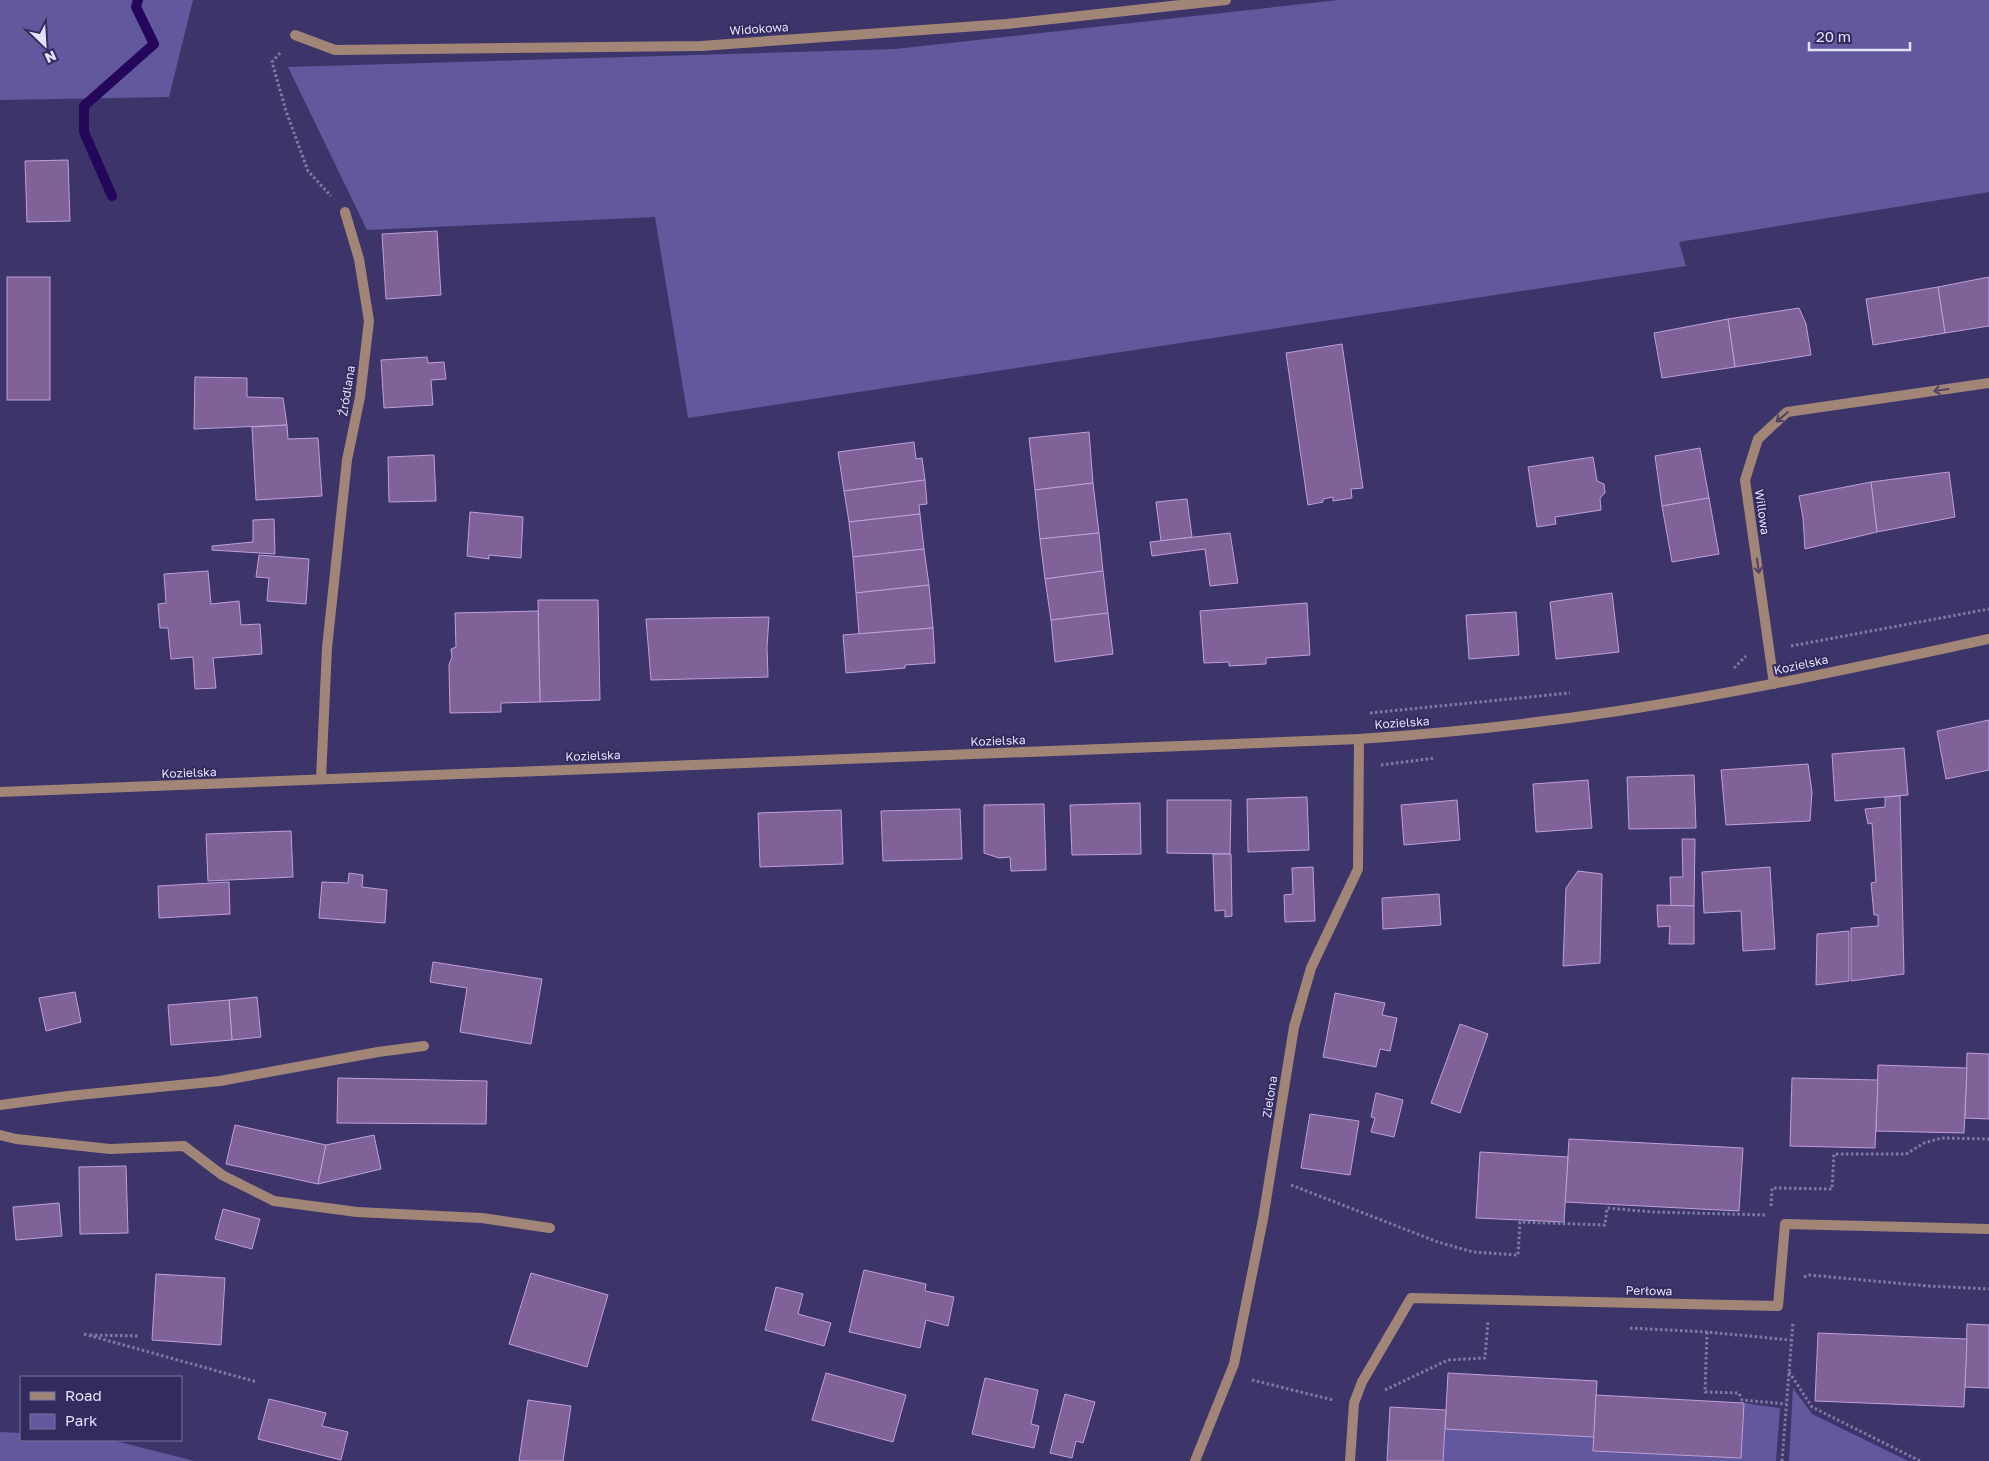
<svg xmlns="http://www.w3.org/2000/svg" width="1989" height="1461" font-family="'Golos Text',sans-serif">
<rect width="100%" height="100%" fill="#3d356a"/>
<g fill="#62589e">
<polygon points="0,0 193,0 169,97 0,100"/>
<polygon points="1339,0 1989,0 1989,192 1679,242 1686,266 688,418 655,217 367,230 288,67 895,49"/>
<polygon points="1793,1388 1812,1414 1908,1461 1789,1461"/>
<polygon points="1744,1403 1780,1408 1776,1461 1443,1461 1445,1429 1594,1437 1593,1451 1740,1458"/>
<polygon points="0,1432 21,1433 21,1440 112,1440 194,1461 0,1461"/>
</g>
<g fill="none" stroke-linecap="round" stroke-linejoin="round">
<polyline stroke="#24065b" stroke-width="10" points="112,196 84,132 84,106 154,44 136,7 138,0"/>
</g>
<g fill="#7f6298" stroke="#bfa0db">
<polygon points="68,160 70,221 27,222 25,161"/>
<polygon points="437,231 441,295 386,299 382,234"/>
<rect x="7" y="277" width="43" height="123"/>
<polygon points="1989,277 1989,326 1945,333 1938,287"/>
<polygon points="1938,287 1945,333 1873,345 1866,299"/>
<polygon points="1799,308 1806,324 1811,355 1735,367 1728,319"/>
<polygon points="1728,319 1735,367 1662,378 1654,333"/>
<polygon points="1342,344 1363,488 1351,489 1352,498 1333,501 1333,497 1323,499 1323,502 1308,505 1286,353"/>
<polygon points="427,357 428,363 444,362 446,379 431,380 433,405 384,408 381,360"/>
<polygon points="195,377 247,378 247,397 283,398 287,425 194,429"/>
<polygon points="287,425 288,439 318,438 322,496 256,500 252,427"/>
<polygon points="1089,432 1093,483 1035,490 1029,438"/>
<polygon points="914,442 916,459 922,458 925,480 844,491 838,452"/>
<polygon points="1700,448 1709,498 1662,506 1655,456"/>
<polygon points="434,455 436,501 389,502 388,457"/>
<polygon points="1593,457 1597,481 1604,484 1605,493 1600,498 1601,510 1555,517 1556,524 1537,527 1528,467"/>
<polygon points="1949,472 1955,517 1877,532 1871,482"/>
<polygon points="925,480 927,504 919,505 920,514 849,522 844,491"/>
<polygon points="1871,482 1877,532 1805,549 1803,518 1799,496"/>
<polygon points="1093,483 1099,533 1040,539 1035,490"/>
<polygon points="1709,498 1719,554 1672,562 1662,506"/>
<polygon points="1187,499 1192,537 1161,541 1156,502"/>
<polygon points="470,512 523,517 521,558 489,555 489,559 467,556"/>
<polygon points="920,514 924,549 853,557 849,522"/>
<polygon points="274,519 275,554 212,550 212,546 253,542 253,520"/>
<polygon points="1099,533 1103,571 1045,579 1040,539"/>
<polygon points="1230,533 1238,583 1210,586 1205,549 1152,556 1150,542"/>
<polygon points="924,549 929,585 856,593 853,557"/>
<polygon points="259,555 309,559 306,604 267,601 269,578 256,577"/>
<polygon points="208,571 211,604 239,601 241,625 260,624 262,654 213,658 216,688 195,689 193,657 171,659 168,628 160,628 158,604 166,603 164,574"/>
<polygon points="1103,571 1108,613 1051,620 1045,579"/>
<polygon points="929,585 933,628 859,634 856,593"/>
<polygon points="1612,593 1619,652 1556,659 1550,602"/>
<polygon points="538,600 598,600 600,700 540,702"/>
<polygon points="1307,603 1310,655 1266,658 1266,664 1229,666 1229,662 1204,663 1200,611"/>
<polygon points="538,611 540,702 501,703 501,712 450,713 449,665 452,657 451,649 456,647 455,613"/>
<polygon points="1516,612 1519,655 1469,659 1466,615"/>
<polygon points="1108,613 1113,654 1055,662 1051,620"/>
<polygon points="769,617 767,647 768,677 651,680 646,619"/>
<polygon points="933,628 935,663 905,665 905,668 846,673 843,635"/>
<polygon points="1989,720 1989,770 1946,779 1937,731"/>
<polygon points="1904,748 1908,795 1835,801 1832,754"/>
<polygon points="1808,764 1812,792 1810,821 1726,825 1721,770"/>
<polygon points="1694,775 1696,828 1629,829 1627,777"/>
<polygon points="1588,780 1592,828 1536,832 1533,784"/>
<polygon points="1900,796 1904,974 1851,981 1851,928 1878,926 1878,915 1874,915 1871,883 1876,882 1872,823 1868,824 1865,809 1885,807 1885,797"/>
<polygon points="1307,797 1309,850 1248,852 1247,799"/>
<polygon points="1167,800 1231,800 1230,854 1167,853"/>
<polygon points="1457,800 1460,840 1404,845 1401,805"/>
<polygon points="1140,803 1141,854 1072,855 1070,805"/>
<polygon points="1044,804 1046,870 1011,871 1010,857 999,858 984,853 984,805"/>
<polygon points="960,809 962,859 883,861 881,811"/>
<polygon points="841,810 843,864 760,867 758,813"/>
<polygon points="291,831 293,877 208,881 206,834"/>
<polygon points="1682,839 1695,839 1694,906 1671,906 1670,877 1683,877"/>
<polygon points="1213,854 1231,854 1232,916 1225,917 1225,910 1215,911"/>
<polygon points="1313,867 1315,921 1285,922 1284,895 1293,894 1292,868"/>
<polygon points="1770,867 1775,949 1743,951 1741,911 1704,913 1702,872"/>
<polygon points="1578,871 1602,874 1600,963 1563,966 1566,888"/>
<polygon points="349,873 363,875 362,887 387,890 385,923 319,918 322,882 348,883"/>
<polygon points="229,882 230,914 159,918 158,886"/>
<polygon points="1439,894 1441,925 1383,929 1382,898"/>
<polygon points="1657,905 1694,906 1694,944 1669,944 1670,926 1658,927"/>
<polygon points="1849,931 1849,981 1816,985 1817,934"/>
<polygon points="433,962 542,979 531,1044 460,1032 467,988 430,982"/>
<polygon points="75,992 81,1022 46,1031 39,998"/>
<polygon points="1335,993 1385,1003 1382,1015 1397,1018 1390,1051 1380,1049 1376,1067 1323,1057"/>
<polygon points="257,997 261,1037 232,1040 229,1000"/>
<polygon points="229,1000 232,1040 171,1045 168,1005"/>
<polygon points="1460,1024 1488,1034 1460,1113 1431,1103"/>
<polygon points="1967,1053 1989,1054 1989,1119 1965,1118"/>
<polygon points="1878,1065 1967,1068 1964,1133 1876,1131"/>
<polygon points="338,1078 487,1081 486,1124 337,1123"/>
<polygon points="1792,1078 1878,1080 1875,1148 1790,1146"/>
<polygon points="1376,1093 1403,1100 1394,1137 1371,1132 1375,1118 1371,1117"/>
<polygon points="1310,1114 1359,1121 1350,1175 1301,1168"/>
<polygon points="235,1125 326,1145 318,1184 226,1164"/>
<polygon points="374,1135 381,1169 318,1184 326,1145"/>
<polygon points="1569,1139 1743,1148 1739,1211 1565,1202"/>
<polygon points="1480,1152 1568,1157 1564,1222 1476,1218"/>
<polygon points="126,1166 128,1233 80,1234 79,1167"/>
<polygon points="59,1203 62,1236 16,1240 13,1207"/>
<polygon points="223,1209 260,1219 252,1249 215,1239"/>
<polygon points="864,1270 926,1284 925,1291 954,1297 948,1326 926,1320 920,1348 849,1332"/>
<polygon points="531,1273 608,1295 587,1367 509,1344"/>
<polygon points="156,1274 225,1278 221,1345 152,1340"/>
<polygon points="776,1287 803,1294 798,1314 831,1323 824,1346 765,1330"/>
<polygon points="1967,1324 1989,1325 1989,1388 1965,1387"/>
<polygon points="1818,1333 1967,1339 1964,1407 1815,1401"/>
<polygon points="826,1373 906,1395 893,1442 812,1420"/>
<polygon points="1448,1373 1597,1381 1594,1437 1445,1429"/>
<polygon points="985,1378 1038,1390 1031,1424 1039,1426 1034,1448 972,1434"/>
<polygon points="1065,1394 1095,1402 1083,1443 1076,1441 1072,1458 1050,1453"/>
<polygon points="1596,1395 1744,1403 1741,1458 1593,1451"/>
<polygon points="269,1399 326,1413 322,1426 348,1432 341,1460 258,1439"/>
<polygon points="528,1400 571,1406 563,1461 519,1461"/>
<polygon points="1390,1407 1446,1410 1443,1461 1387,1461"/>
</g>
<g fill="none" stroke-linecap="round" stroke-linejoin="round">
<g stroke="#7f7aa4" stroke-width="3" stroke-dasharray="2.5 2.5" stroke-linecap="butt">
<polyline points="280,53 272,62 286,111 308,171 331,196"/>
<polyline points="1791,646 1989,609"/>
<polyline points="1734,668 1746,656"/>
<polyline points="1370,713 1570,693"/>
<polyline points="1381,765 1435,758"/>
<polyline points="1291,1185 1438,1242 1473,1252 1518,1255 1520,1222 1605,1225 1607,1208 1653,1212 1766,1215"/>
<polyline points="1771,1206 1772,1188 1832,1189 1834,1154 1906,1154 1924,1143 1942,1138 1989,1139"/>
<polyline points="1804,1277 1809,1275 1928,1286 1989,1289"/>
<polyline points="1630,1328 1707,1332 1791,1340"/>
<polyline points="1707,1332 1705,1392 1739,1393 1742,1400 1786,1404"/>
<polyline points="84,1334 257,1382"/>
<polyline points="90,1335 140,1336"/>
<polyline points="1789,1372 1812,1407 1920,1461"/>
<polyline points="1252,1380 1333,1400"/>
<polyline points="1385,1390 1448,1360 1485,1358 1488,1321"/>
<polyline points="1782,1461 1793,1322"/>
</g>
<g stroke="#a18678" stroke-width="10">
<polyline points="0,1105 68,1096 220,1081 378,1052 424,1046"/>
<polyline points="0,1135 16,1139 110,1149 184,1146 222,1175 274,1201 357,1212 482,1218 550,1228"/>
</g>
<g stroke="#a18678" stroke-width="10">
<polyline points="295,35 335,50 701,46 1006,24 1226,0"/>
<polyline points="1774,684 1745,480 1758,439 1787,412 1989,383"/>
<polyline points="321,779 327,648 347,460 360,397 369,321 359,259 345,212"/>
<polyline points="1195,1461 1234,1364 1263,1219 1294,1027 1311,968 1358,869 1359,739"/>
<polyline points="1350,1461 1354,1403 1362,1382 1411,1298 1778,1306 1785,1224 1989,1229"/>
</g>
<path stroke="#a18678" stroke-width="10" d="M0 792 1359 739C1446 733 1532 724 1618 711 1743 692 1866 665 1989 639"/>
</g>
<defs><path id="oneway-shaft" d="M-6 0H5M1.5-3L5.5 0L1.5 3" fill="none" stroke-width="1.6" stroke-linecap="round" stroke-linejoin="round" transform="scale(1.25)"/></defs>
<g stroke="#4e4264">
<use href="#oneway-shaft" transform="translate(1941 390) rotate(172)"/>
<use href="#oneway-shaft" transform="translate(1782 417) rotate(140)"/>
<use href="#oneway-shaft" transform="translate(1758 566) rotate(82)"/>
</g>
<g text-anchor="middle" stroke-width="4" stroke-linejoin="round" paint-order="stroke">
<g font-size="12" fill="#e3e2fc" stroke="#332b5e">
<text transform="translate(759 29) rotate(-4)" y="4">Widokowa</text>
<text transform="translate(347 391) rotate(-81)" y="4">Źródlana</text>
<text transform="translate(1762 512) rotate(82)" y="4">Willowa</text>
<text transform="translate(1801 665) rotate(-12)" y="4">Kozielska</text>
<text transform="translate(1402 723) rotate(-4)" y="4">Kozielska</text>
<text transform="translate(998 741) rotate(-2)" y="4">Kozielska</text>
<text transform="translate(593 756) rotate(-2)" y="4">Kozielska</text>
<text transform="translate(189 773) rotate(-2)" y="4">Kozielska</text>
<text transform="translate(1270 1097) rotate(-81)" y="4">Zielona</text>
<text transform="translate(1649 1291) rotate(1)" y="4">Perłowa</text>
</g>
</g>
<rect x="20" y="1376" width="162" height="65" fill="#332b5e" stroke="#79749d"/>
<rect x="30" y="1392" width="25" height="8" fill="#a18678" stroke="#79749d"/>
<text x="65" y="1401" font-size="15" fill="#e3e2fc">Road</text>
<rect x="30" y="1414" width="25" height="15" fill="#62589e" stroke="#79749d"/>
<text x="65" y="1426" font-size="15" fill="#e3e2fc">Park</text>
<g transform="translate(45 45) rotate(155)" stroke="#332b5e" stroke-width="4" paint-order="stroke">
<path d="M0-4L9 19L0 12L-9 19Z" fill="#e3e2fc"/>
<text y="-8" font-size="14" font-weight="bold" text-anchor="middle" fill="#e3e2fc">N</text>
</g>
<path d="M1809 42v8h101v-8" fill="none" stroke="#e3e2fc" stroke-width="2.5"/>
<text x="1816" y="42" font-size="15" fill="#e3e2fc" stroke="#332b5e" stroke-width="4" paint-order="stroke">20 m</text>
</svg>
